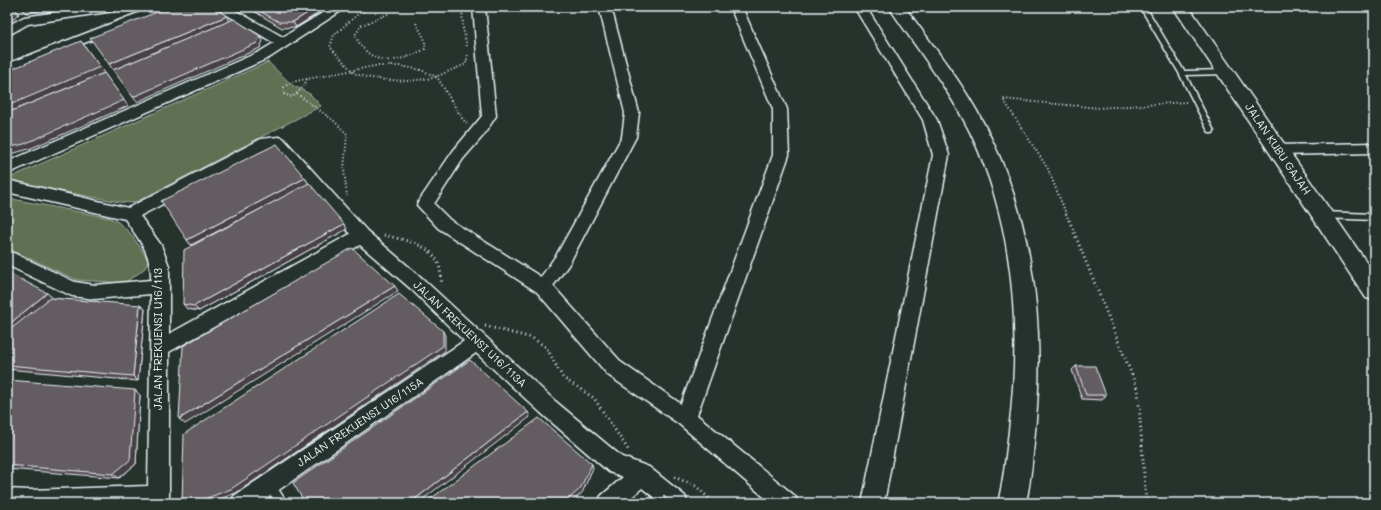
<svg xmlns="http://www.w3.org/2000/svg" width="1381" height="510" font-family="Mali,sans-serif">
<rect width="100%" height="100%" fill="#26332d"/>
<filter id="ink" filterUnits="userSpaceOnUse"><feTurbulence type="fractalNoise" baseFrequency=".025" numOctaves="2"/><feDisplacementMap in="SourceGraphic" scale="8" xChannelSelector="R" yChannelSelector="G"/><feConvolveMatrix kernelMatrix="1 2 1 2 8 2 1 2 1" color-interpolation-filters="sRGB"/></filter>
<g filter="url(#ink)">
<g fill="#5f7052" stroke="#a4b0a5">
<polygon points="268,62 292,85 310,94 321,106 138,201 132,203 120,202 11,182 11,178 16,175"/>
<polygon points="7,198 110,218 118,222 131,234 146,256 148,262 145,268 139,273 124,283 77,280 7,248"/>
</g>
<g fill="none" stroke-linecap="round" stroke-linejoin="round">
<g stroke="#e8f1f8" stroke-width="3">
<g id="lane">
<polygon points="1140,7 1146,7 1184,71 1226,70 1229,72 1226,74 1186,75 1214,131 1213,133 1211,133 1208,131 1179,73"/>
<polygon points="1323,212 1374,214 1374,220 1323,218 1319,215"/>
<polygon points="269,479 273,481 287,503 276,503 264,484 265,481"/>
</g>
</g>
<g stroke="#e8f1f8" stroke-width="3">
<g id="street">
<polygon points="90,7 120,7 114,11 28,24 7,36 7,26 24,17"/>
<polygon points="154,7 171,7 169,10 7,73 7,64"/>
<polygon points="214,7 229,7 283,37 332,7 347,7 269,58 7,174 7,162 259,52 274,43"/>
<polygon points="473,7 485,7 496,116 483,136 463,159 434,204 450,220 541,277 557,254 622,137 625,113 599,7 611,7 639,113 636,137 569,264 553,286 622,363 681,404 773,155 773,109 730,7 742,7 787,109 789,155 697,415 795,496 798,503 771,503 679,424 608,375 537,292 438,228 417,205 419,201 453,151 482,116"/>
<polygon points="854,7 866,7 937,120 949,155 884,503 862,503 933,155 923,120"/>
<path d="M278 137 283 138 367 231 423 279 555 401 622 457 649 467 685 496 688 503H661L642 488 625 503H598L601 496 623 477 609 472 541 413 476 353 260 503H231L234 496 464 341 411 289 360 245 169 352V503H7V489L29 490 148 486 151 294 95 299 72 296 7 265V250L75 282 95 285 151 280C152 253 139 240 125 219L7 192V180L128 208 261 139ZM269 148H274L350 234 169 334V266L161 245 140 216Z"/>
<polygon points="1374,143 1374,153 1279,155 1274,154 1271,150 1274,146 1279,145"/>
</g>
</g>
<g stroke="#e8f1f8" stroke-width="3">
<g id="secondary">
<path d="M889 7H905C935 49 968 89 990 136 1035 228 1045 330 1035 431 1033 455 1031 479 1026 503H998C1004 479 1006 455 1009 431 1021 331 1015 226 971 134 949 89 917 49 889 7Z"/>
<polygon points="1173,7 1189,7 1374,273 1374,300 1366,298"/>
</g>
</g>
<g stroke="#e8f1f8" stroke-width="2" stroke-dasharray="1 2.5" stroke-linecap="butt">
<polyline points="373,7 358,14 334,35 330,47 354,73 364,77 386,80 409,81 433,78 466,64 468,54"/>
<polyline points="462,7 463,28 467,47"/>
<path d="M388 14 362 25 355 35C370 68 397 64 425 49V40L415 21"/>
<path d="M307 79C304 87 299 92 292 97L284 94V87L291 82 375 66H401L421 70 437 77 463 120 467 123"/>
<polyline points="297,94 333,120 347,134 344,170 347,196"/>
<polyline points="1069,221 1048,169 1003,99 1099,108 1186,102"/>
</g>
<g stroke="#e8f1f8" stroke-width="3" stroke-dasharray="1 3.5" stroke-linecap="butt">
<polyline points="1069,220 1138,390 1146,503"/>
<path d="M384 235C402 240 430 243 438 263 441 270 441 278 442 285"/>
<polyline points="485,326 532,338 546,347 563,378 594,398 629,451"/>
<polyline points="674,477 696,486 714,503"/>
</g>
<use href="#lane" fill="#26332d" fill-rule="evenodd"/>
<use href="#street" fill="#26332d" fill-rule="evenodd"/>
<use href="#secondary" fill="#26332d" fill-rule="evenodd"/>
</g>
<g fill="#564e53" stroke="#e8f1f8">
<polygon points="247,7 328,7 296,27 282,28"/>
<polygon points="305,178 309,184 347,229 199,311 187,309 183,304 308,184 191,245 187,240"/>
<polygon points="7,272 53,298 145,309 138,381 7,369"/>
<polygon points="1076,366 1106,395 1102,400 1082,399 1072,370"/>
<polygon points="7,380 140,395 136,464 119,478 7,469"/>
</g>
<g fill="#464044" stroke="#e8f1f8">
<polygon points="14,7 19,14 7,24 7,15"/>
<polygon points="25,7 65,7 26,13 21,8"/>
<polygon points="317,7 328,7 296,27 293,22"/>
<polygon points="227,16 230,21 113,70 109,64"/>
<polygon points="260,36 263,41 260,48 137,102 133,97"/>
<polygon points="81,41 104,73 7,113 7,106"/>
<polygon points="104,73 128,106 29,149 7,155 7,148"/>
<polygon points="305,178 309,184 191,245 187,240"/>
<polygon points="344,224 347,229 199,311 194,306"/>
<polygon points="395,286 398,291 185,424 179,419"/>
<polygon points="47,293 53,298 7,336 7,326"/>
<polygon points="140,305 145,309 138,381 133,376"/>
<polygon points="443,331 445,336 445,351 236,493 209,503 194,503"/>
<polygon points="135,390 140,395 136,464 119,478 113,474"/>
<polygon points="528,412 530,417 418,503 410,503"/>
<polygon points="592,464 593,468 582,493 570,503 564,503"/>
</g>
<g fill="#645b61" stroke="#e8f1f8">
<polygon points="7,7 14,7 15,9 7,15"/>
<polygon points="170,7 213,7 227,16 109,64 90,38"/>
<polygon points="253,7 317,7 293,22 279,22"/>
<polygon points="234,19 260,36 257,43 133,97 113,70"/>
<polygon points="81,41 100,67 7,106 7,71"/>
<polygon points="104,73 124,100 24,144 7,148 7,113"/>
<polygon points="277,144 305,178 187,240 161,201"/>
<polygon points="309,183 344,224 194,306 183,304 184,250"/>
<polygon points="352,248 395,286 179,419 183,346"/>
<polygon points="7,272 47,293 7,326"/>
<polygon points="399,294 443,331 443,346 231,489 194,503 182,503 184,434"/>
<polygon points="50,298 140,305 133,376 7,365 7,332"/>
<polygon points="470,360 528,412 410,503 305,503 293,483"/>
<polygon points="1076,366 1095,366 1106,395 1086,395"/>
<polygon points="7,380 135,390 130,460 113,474 7,465"/>
<polygon points="539,418 592,464 580,489 564,503 425,503"/>
<polygon points="664,496 671,503 656,503"/>
</g>
</g>
<g text-anchor="middle" stroke-width="3.5" stroke-linejoin="round" paint-order="stroke">
<g font-size="11" fill="#e8f1f8" stroke="#26332d">
<text transform="translate(1278 149) rotate(56)" y="4">JALAN KUBU GAJAH</text>
<text transform="translate(470 334) rotate(43)" y="4">JALAN FREKUENSI U16/113A</text>
<text transform="translate(158 339) rotate(-90)" y="4">JALAN FREKUENSI U16/113</text>
<text transform="translate(360 422) rotate(-34)" y="4">JALAN FREKUENSI U16/115A</text>
</g>
</g>
<rect width="1381" height="510" fill="none" stroke="#26332d" stroke-width="24"/>
<rect x="12" y="12" width="1357" height="486" fill="none" stroke="#e8f1f8" stroke-width="1.5" filter="url(#ink)"/>
</svg>
